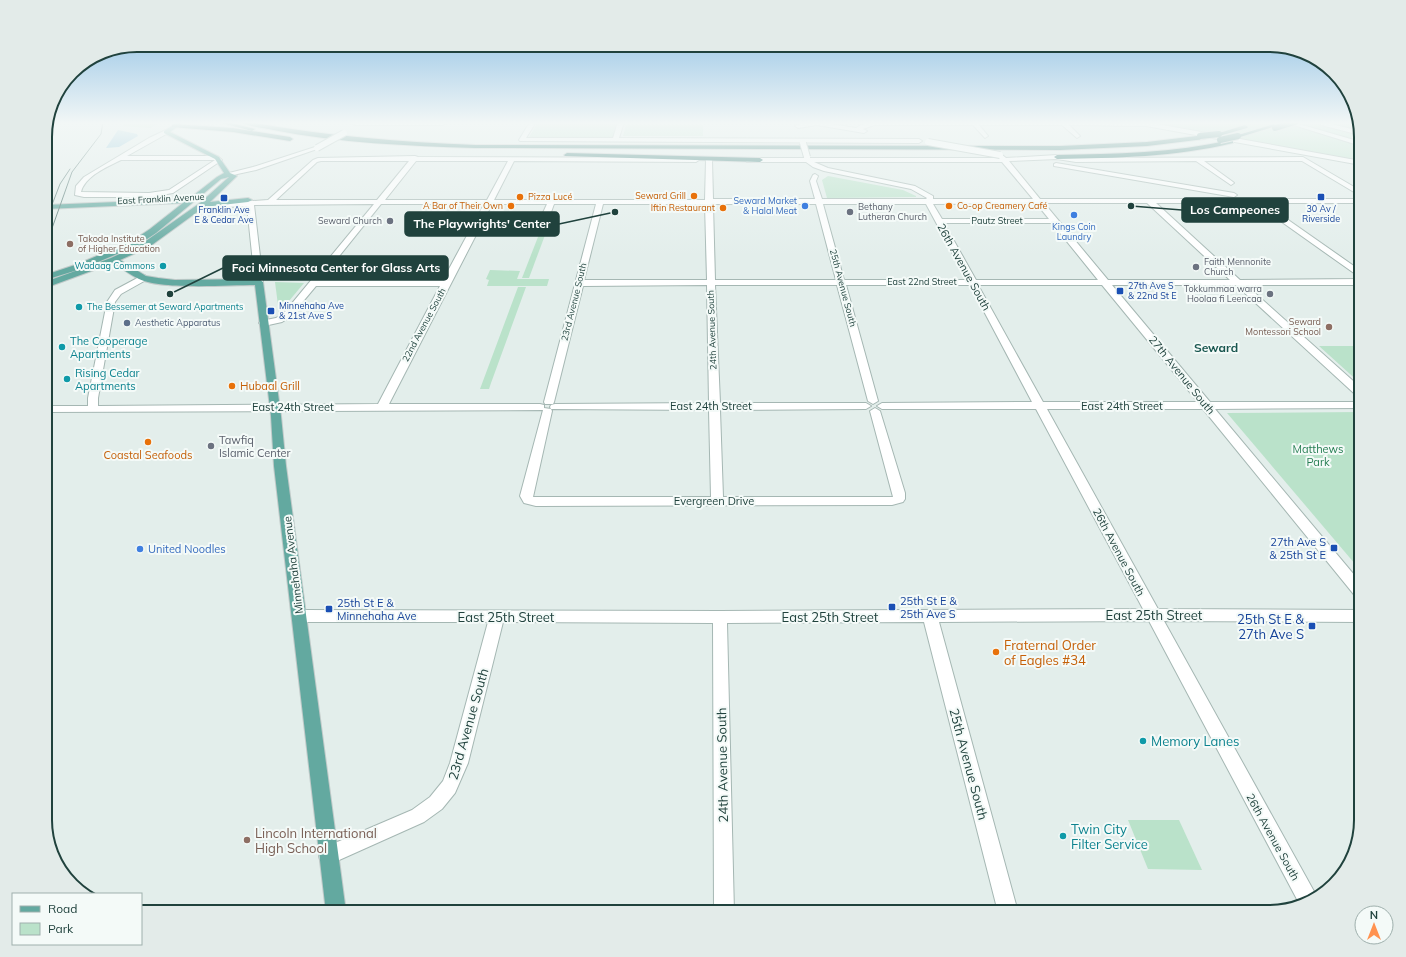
<svg xmlns="http://www.w3.org/2000/svg" width="1406" height="957" font-family="Mulish,sans-serif">
<rect width="100%" height="100%" fill="#e3eeeb"/>
<g fill="#bae2ca">
<polygon points="119,122 162,122 150,128 122,126 124,124 120,124 122,122"/>
<polygon points="538,122 618,122 613,139 528,139"/>
<polygon points="978,122 1343,122 1358,125 1361,137 1361,162 1158,124"/>
<polygon points="626,125 703,125 703,136 623,136"/>
<polygon points="828,176 903,190 916,196 916,197 827,198 822,180"/>
<polygon points="545,219 551,219 529,278 522,278"/>
<polygon points="490,270 520,271 517,279 549,279 547,286 487,286 489,280 486,279"/>
<polygon points="275,282 304,283 279,313"/>
<polygon points="518,287 526,287 491,383 489,389 480,389"/>
<polygon points="1319,346 1361,346 1361,384"/>
<polygon points="1361,412 1361,571 1227,413"/>
<polygon points="1128,820 1179,820 1202,870 1148,869"/>
</g>
<polygon fill="#86c1d9" points="118,130 137,134 138,136 119,147 106,148"/>
<g fill="none" stroke-linecap="round" stroke-linejoin="round">
<g stroke="#a5b7b3" stroke-width="2">
<g id="minor">
<polygon points="353,122 448,122 443,125 355,125 353,124"/>
<polygon points="530,122 536,122 526,138 613,138 618,122 624,122 619,138 919,139 922,141 919,143 520,141 519,140"/>
<polygon points="808,122 819,122 856,128 863,124 873,122 1146,122 1361,161 1361,165 1146,126 1069,125 1080,136 1077,138 1062,125 979,125 988,136 985,138 973,125 874,125 863,129 867,131 864,133 817,125 798,128 795,126"/>
<polygon points="1284,122 1292,122 1361,142 1361,146"/>
<polygon points="1323,122 1360,131 1360,135 1321,125 1321,123"/>
<path d="M166 130 168 131V133L127 156H217L222 160 173 193 149 197H84L75 195 76 186 84 177 149 138ZM121 160H215L169 190 149 193 81 192C85 176 107 167 121 160Z"/>
<polygon points="315,147 320,148 256,170 228,176 225,174 253,167"/>
<path d="M1001 154 1006 158 1057 155 1076 158 1303 157 1361 191V196L1359 195 1302 161H1204L1233 182 1234 183 1231 185 1196 161 1076 162 1057 159 1009 161 1040 199H1361V203H1264L1361 271V278L1255 203H1156L1240 280 1361 279V285H1246L1361 388V397L1357 396 1236 285H1112L1210 402H1361V408L1215 409 1361 583V598L1356 597 1203 409H1047L1158 609 1361 610V622L1164 621 1316 895V896L1310 902 1300 905 1149 621 939 622 1018 912H998L924 622 727 623 734 912H714L713 623 503 622 468 763 455 793 442 809 424 822 328 865 321 863 319 856 321 849 412 810 430 797 443 781 450 763 488 622H299L294 620 292 616 294 612 299 610 720 611 1143 609 1036 409H882L877 406 882 403 1032 402 970 285H846L878 401 873 404 868 401 837 285H715L720 403H866L871 406 866 409 720 410 723 497H893L870 411 875 408 880 411 905 493V499L903 502 892 505 536 506 524 503 520 496 543 410 45 412V406H88V398L107 302 115 290 143 275 146 276 147 278 146 280 121 294 115 302 98 398V406L378 404 440 286H316L290 317 282 322 264 326 259 323 261 321 276 318 284 313 374 204 254 205 263 282 259 285 255 282 247 206 206 208 202 206 206 204 268 200 313 160 318 158 415 156 418 157 696 158 699 160 696 162 514 161 494 200H705L706 160 709 158 712 160 713 199H815L810 181 813 175 815 174 818 176 816 181 822 199H926L927 198 911 189 824 171 813 167 806 162H747L744 160 747 158H999L998 156ZM321 161H409L377 200H276L317 162ZM416 161H508L487 200H385ZM814 162H1002L1033 199H933V196L915 186 828 168ZM1036 203 1049 219H942L933 204ZM1044 203H1147L1230 280H1108ZM381 204H484L443 280H320ZM492 204H547L542 215 546 217 550 215 554 204H596L544 402 545 404H553L554 402 583 286 707 285 709 403 555 404 551 405 550 407 551 409 544 408V405L540 404H389ZM603 204H705L707 280H584ZM713 204H816L836 280H715ZM823 204H926L967 280H844ZM944 223H1052L1098 280H976ZM978 285H1102L1198 402H1043ZM551 409 709 410 711 497H533L552 411Z"/>
<polygon points="1056,163 1234,193 1237,195 1234,197 1054,166 1054,164"/>
</g>
</g>
<g stroke="#c1cac9" stroke-width="2">
<path id="major" d="M178 122H184L170 132 219 157 230 173 237 176 210 202 248 198 252 200 248 202 204 207 149 247 120 260 146 276 158 278 175 280 259 279 263 282 281 416 286 466 346 912H326L274 466 271 416 255 285C227 285 162 290 139 279 130 275 122 268 113 263L45 288V282L111 258 143 243 200 203 229 177 221 179 156 233 138 245 84 268 45 280V275L78 264 132 241 150 229 183 203 45 209V205L189 199 217 177 224 173 215 159 164 133V131Z"/>
</g>
<g stroke="#c1cac9" stroke-width="2">
<g id="highway">
<polygon points="218,122 227,122 255,129 252,131"/>
<path d="M241 122H250C325 136 400 142 476 145L1060 146 1147 142 1205 135 1208 137 1205 139 1147 146 1060 150 476 148C408 146 340 143 273 130 264 128 249 127 241 122Z"/>
<polygon points="1281,122 1289,122 1240,137 1235,136"/>
<polygon points="174,124 233,128 290,137 293,139 290,141 233,132 172,127 172,125"/>
<polygon points="1245,125 1248,127 1247,128 1219,136 1216,134"/>
<path d="M1231 140 1233 141V143C1175 157 1116 158 1057 159L1054 157 1057 155C1116 154 1173 153 1231 140Z"/>
<polygon points="567,153 760,158 763,160 760,162 565,156 564,155"/>
</g>
</g>
<use href="#minor" fill="#fff" fill-rule="evenodd"/>
<use href="#major" fill="#63a9a0" fill-rule="evenodd"/>
<use href="#highway" fill="#29726c" fill-rule="evenodd"/>
<g stroke="#5b7d79" stroke-width="1">
<polyline points="45,223 60,184 70,169"/>
<polyline points="45,248 72,172 101,134 103,122"/>
</g>
<g stroke="#a5b7b3" stroke-width="8" stroke-linecap="butt">
<g id="minor-bridge">
<polyline points="928,142 1000,155"/>
<polyline points="803,143 807,157"/>
<polyline points="317,148 344,133"/>
</g>
</g>
<g stroke="#c1cac9" stroke-width="8" stroke-linecap="butt">
<g id="highway-bridge">
<polyline points="1275,128 1295,122"/>
<polyline points="1200,136 1219,134"/>
<polyline points="1220,140 1238,136"/>
</g>
</g>
<use href="#minor-bridge" stroke="#fff" stroke-width="6"/>
<use href="#highway-bridge" stroke="#29726c" stroke-width="6"/>
</g>
<linearGradient id="sky" x2="0" y2="1"><stop stop-color="#81b9e2"/><stop offset="0.48" stop-color="#f2f7f6"/><stop offset="1" stop-color="#f2f7f6" stop-opacity="0"/></linearGradient>
<rect width="1406" height="256" fill="url(#sky)"/>
<g fill="#e8710a" stroke="#f4faf8" stroke-width="1.5">
<circle cx="694" cy="196" r="4"/>
<circle cx="520" cy="197" r="4"/>
<circle cx="511" cy="206" r="4"/>
<circle cx="949" cy="206" r="4"/>
<circle cx="723" cy="208" r="4"/>
<circle cx="232" cy="386" r="4"/>
<circle cx="148" cy="442" r="4"/>
<circle cx="996" cy="652" r="4"/>
</g>
<g fill="#1a4fb4" stroke="#f4faf8" stroke-width="1.5">
<rect x="1317" y="193" width="8" height="8" rx="2"/>
<rect x="220" y="194" width="8" height="8" rx="2"/>
<rect x="1116" y="287" width="8" height="8" rx="2"/>
<rect x="267" y="307" width="8" height="8" rx="2"/>
<rect x="1330" y="544" width="8" height="8" rx="2"/>
<rect x="888" y="603" width="8" height="8" rx="2"/>
<rect x="325" y="605" width="8" height="8" rx="2"/>
<rect x="1308" y="622" width="8" height="8" rx="2"/>
</g>
<g fill="#3f7fe0" stroke="#f4faf8" stroke-width="1.5">
<circle cx="805" cy="206" r="4"/>
<circle cx="1074" cy="215" r="4"/>
<circle cx="140" cy="549" r="4"/>
</g>
<g fill="#6b7280" stroke="#f4faf8" stroke-width="1.5">
<circle cx="850" cy="212" r="4"/>
<circle cx="390" cy="221" r="4"/>
<circle cx="1196" cy="267" r="4"/>
<circle cx="1270" cy="294" r="4"/>
<circle cx="211" cy="446" r="4"/>
</g>
<g fill="#8d6e63" stroke="#f4faf8" stroke-width="1.5">
<circle cx="70" cy="244" r="4"/>
<circle cx="1329" cy="327" r="4"/>
<circle cx="247" cy="840" r="4"/>
</g>
<g fill="#0f9aa8" stroke="#f4faf8" stroke-width="1.5">
<circle cx="163" cy="266" r="4"/>
<circle cx="79" cy="307" r="4"/>
<circle cx="62" cy="347" r="4"/>
<circle cx="67" cy="379" r="4"/>
<circle cx="1143" cy="741" r="4"/>
<circle cx="1063" cy="836" r="4"/>
</g>
<circle fill="#5c6f8a" stroke="#f4faf8" stroke-width="1.5" cx="127" cy="323" r="4"/>
<g text-anchor="middle" stroke-width="4" stroke-linejoin="round" paint-order="stroke">
<g font-size="9" fill="#c56008" stroke="#f4faf8" text-anchor="end">
<text x="686" y="199">Seward Grill</text>
<text x="528" y="200" text-anchor="start">Pizza Lucé</text>
<text x="503" y="209">A Bar of Their Own</text>
<text x="957" y="209" text-anchor="start">Co-op Creamery Café</text>
<text x="715" y="211">Iftin Restaurant</text>
</g>
<g font-size="9" fill="#20423d" stroke="#f4faf8">
<text transform="translate(161 199) rotate(-3)" y="3">East Franklin Avenue</text>
<text x="997" y="224">Pautz Street</text>
<text x="922" y="285">East 22nd Street</text>
<text transform="translate(843 288) rotate(75)" y="3">25th Avenue South</text>
<text transform="translate(574 302) rotate(-76)" y="3">23rd Avenue South</text>
<text transform="translate(424 325) rotate(-62)" y="3">22nd Avenue South</text>
<text transform="translate(712 330) rotate(-92)" y="3">24th Avenue South</text>
</g>
<g font-size="9" fill="#366cbe" stroke="#f4faf8" text-anchor="end">
<text x="797" y="204">Seward Market<tspan x="797" dy="10">&amp; Halal Meat</tspan></text>
<text x="1074" y="230" text-anchor="middle">Kings Coin<tspan x="1074" dy="10">Laundry</tspan></text>
</g>
<g font-size="9" fill="#5b616d" stroke="#f4faf8" text-anchor="start">
<text x="858" y="210">Bethany<tspan x="858" dy="10">Lutheran Church</tspan></text>
<text x="382" y="224" text-anchor="end">Seward Church</text>
<text x="1204" y="265">Faith Mennonite<tspan x="1204" dy="10">Church</tspan></text>
<text x="1262" y="292" text-anchor="end">Tokkummaa warra<tspan x="1262" dy="10">Hoolaa fi Leencaa</tspan></text>
</g>
<g font-size="9" fill="#164399" stroke="#f4faf8">
<text x="1321" y="212">30 Av /<tspan x="1321" dy="10">Riverside</tspan></text>
<text x="224" y="213">Franklin Ave<tspan x="224" dy="10">E &amp; Cedar Ave</tspan></text>
<text x="1128" y="289" text-anchor="start">27th Ave S<tspan x="1128" dy="10">&amp; 22nd St E</tspan></text>
<text x="279" y="309" text-anchor="start">Minnehaha Ave<tspan x="279" dy="10">&amp; 21st Ave S</tspan></text>
</g>
<g font-size="9" fill="#785e54" stroke="#f4faf8" text-anchor="start">
<text x="78" y="242">Takoda Institute<tspan x="78" dy="10">of Higher Education</tspan></text>
<text x="1321" y="325" text-anchor="end">Seward<tspan x="1321" dy="10">Montessori School</tspan></text>
</g>
<g font-size="9" fill="#0d838f" stroke="#f4faf8" text-anchor="end">
<text x="155" y="269">Wadaag Commons</text>
<text x="87" y="310" text-anchor="start">The Bessemer at Seward Apartments</text>
</g>
<g font-size="9" fill="#4e5e75" stroke="#f4faf8" text-anchor="start">
<text x="135" y="326">Aesthetic Apparatus</text>
</g>
<g font-size="11" fill="#20423d" stroke="#f4faf8">
<text transform="translate(964 267) rotate(61)" y="4">26th Avenue South</text>
<text transform="translate(1182 375) rotate(51)" y="4">27th Avenue South</text>
<text x="711" y="410">East 24th Street</text>
<text x="1122" y="410">East 24th Street</text>
<text x="293" y="411">East 24th Street</text>
<text x="714" y="505">Evergreen Drive</text>
<text transform="translate(1119 552) rotate(62)" y="4">26th Avenue South</text>
<text transform="translate(293 565) rotate(-97)" y="4">Minnehaha Avenue</text>
<text transform="translate(1273 837) rotate(61)" y="4">26th Avenue South</text>
</g>
<g font-size="11" fill="#0d838f" stroke="#f4faf8" text-anchor="start">
<text x="70" y="345">The Cooperage<tspan x="70" dy="13">Apartments</tspan></text>
<text x="75" y="377">Rising Cedar<tspan x="75" dy="13">Apartments</tspan></text>
</g>
<g font-size="11" fill="#c56008" stroke="#f4faf8" text-anchor="start">
<text x="240" y="390">Hubaal Grill</text>
<text x="148" y="459" text-anchor="middle">Coastal Seafoods</text>
</g>
<g font-size="11" fill="#5b616d" stroke="#f4faf8" text-anchor="start">
<text x="219" y="444">Tawfiq<tspan x="219" dy="13">Islamic Center</tspan></text>
</g>
<g font-size="11" fill="#267e53" stroke="#f4faf8">
<text x="1318" y="453">Matthews<tspan x="1318" dy="13">Park</tspan></text>
</g>
<g font-size="11" fill="#164399" stroke="#f4faf8" text-anchor="start">
<text x="1326" y="546" text-anchor="end">27th Ave S<tspan x="1326" dy="13">&amp; 25th St E</tspan></text>
<text x="900" y="605">25th St E &amp;<tspan x="900" dy="13">25th Ave S</tspan></text>
<text x="337" y="607">25th St E &amp;<tspan x="337" dy="13">Minnehaha Ave</tspan></text>
</g>
<g font-size="11" fill="#366cbe" stroke="#f4faf8" text-anchor="start">
<text x="148" y="553">United Noodles</text>
</g>
<g font-size="12" font-weight="bold" fill="#1a5750" stroke="#f4faf8">
<text x="1216" y="352">Seward</text>
</g>
<g font-size="13" fill="#20423d" stroke="#f4faf8">
<text x="1154" y="620">East 25th Street</text>
<text x="506" y="622">East 25th Street</text>
<text x="830" y="622">East 25th Street</text>
<text transform="translate(468 724) rotate(-74)" y="5">23rd Avenue South</text>
<text transform="translate(969 764) rotate(75)" y="5">25th Avenue South</text>
<text transform="translate(722 765) rotate(-91)" y="5">24th Avenue South</text>
</g>
<g font-size="13" fill="#164399" stroke="#f4faf8" text-anchor="end">
<text x="1304" y="624">25th St E &amp;<tspan x="1304" dy="15">27th Ave S</tspan></text>
</g>
<g font-size="13" fill="#c56008" stroke="#f4faf8" text-anchor="start">
<text x="1004" y="650">Fraternal Order<tspan x="1004" dy="15">of Eagles #34</tspan></text>
</g>
<g font-size="13" fill="#0d838f" stroke="#f4faf8" text-anchor="start">
<text x="1151" y="746">Memory Lanes</text>
<text x="1071" y="834">Twin City<tspan x="1071" dy="15">Filter Service</tspan></text>
</g>
<g font-size="13" fill="#785e54" stroke="#f4faf8" text-anchor="start">
<text x="255" y="838">Lincoln International<tspan x="255" dy="15">High School</tspan></text>
</g>
</g>
<path d="M0 0H1406V957H0ZM137 52H1269A85 85 0 0 1 1354 137V820A85 85 0 0 1 1269 905H137A85 85 0 0 1 52 820V137A85 85 0 0 1 137 52Z" fill="#e3ebe9" fill-rule="evenodd"/>
<path fill="none" stroke="#20423d" stroke-width="2" d="M137 52H1269A85 85 0 0 1 1354 137V820A85 85 0 0 1 1269 905H137A85 85 0 0 1 52 820V137A85 85 0 0 1 137 52Z"/>
<path fill="none" stroke="#20423d" stroke-width="1.5" d="M1131 206L1182 210M615 212L559 224M170 294L223 268"/>
<g fill="#20423d" stroke="#f4faf8" stroke-width="1.5">
<circle cx="1131" cy="206" r="4"/>
<circle cx="615" cy="212" r="4"/>
<circle cx="170" cy="294" r="4"/>
</g>
<g fill="#20423d" stroke="#20423d" stroke-width="1.5">
<rect x="1182" y="198" width="106" height="24" rx="4"/>
<rect x="405" y="212" width="154" height="24" rx="4"/>
<rect x="223" y="256" width="225" height="24" rx="4"/>
</g>
<g font-size="12" text-anchor="middle" font-weight="bold" fill="#fff">
<text x="1235" y="214">Los Campeones</text>
<text x="482" y="228">The Playwrights' Center</text>
<text x="336" y="272">Foci Minnesota Center for Glass Arts</text>
</g>
<rect x="12" y="893" width="130" height="52" fill="#f4faf8" stroke="#9fb0ad"/>
<rect x="20" y="906" width="20" height="6" fill="#63a9a0" stroke="#9fb0ad"/>
<text x="48" y="913" font-size="12" fill="#20423d">Road</text>
<rect x="20" y="923" width="20" height="12" fill="#bae2ca" stroke="#9fb0ad"/>
<text x="48" y="933" font-size="12" fill="#20423d">Park</text>
<g transform="translate(1374 925)"><circle r="19" fill="#f4faf8" stroke="#9fb0ad"/>
<path d="M0-3L7 15L0 10L-7 15Z" fill="#ff9250"/>
<text y="-6" font-size="11" font-weight="bold" text-anchor="middle" fill="#20423d">N</text>
</g>
</svg>
